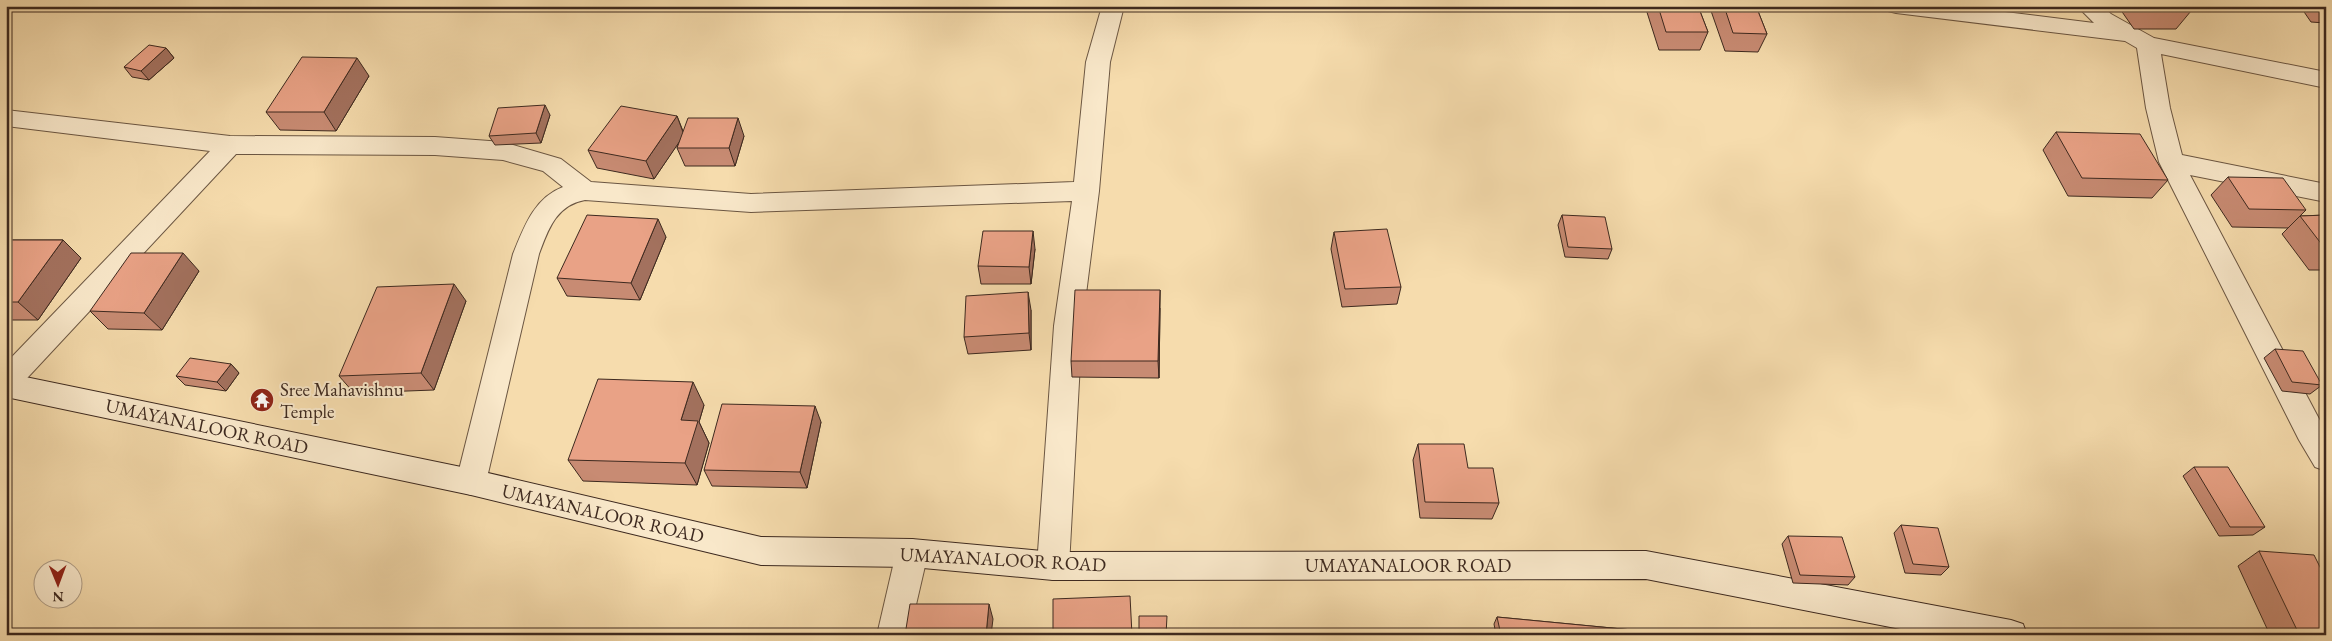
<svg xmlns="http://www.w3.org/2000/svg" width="2332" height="641" font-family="'EB Garamond',serif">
<rect width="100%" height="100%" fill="#f6dcad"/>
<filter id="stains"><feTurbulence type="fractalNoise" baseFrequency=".004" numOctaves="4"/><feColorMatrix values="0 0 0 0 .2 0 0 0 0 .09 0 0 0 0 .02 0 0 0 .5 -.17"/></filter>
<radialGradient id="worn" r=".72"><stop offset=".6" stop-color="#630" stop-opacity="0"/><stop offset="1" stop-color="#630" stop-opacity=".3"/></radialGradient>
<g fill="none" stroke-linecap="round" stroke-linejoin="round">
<g stroke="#6b5642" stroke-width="2">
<g id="street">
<path d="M1102 6H1124L1110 62 1099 191 1082 326 1069 566 1064 576 1053 580 1042 576 1037 566 1054 326 1072 201 751 212 585 200C556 205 548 230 539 254L486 482 482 491 471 495 460 491 456 482 513 254C524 227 534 198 563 187L543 171 503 160 435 155 236 154 16 390 6 394V363L210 151 6 126V110L230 136 435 137 503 142 561 159 591 182 751 194 1074 182 1086 62Z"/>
<polygon points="1885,6 1956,6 2094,23 2077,6 2102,6 2111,14 2154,38 2326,72 2326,88 2161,54 2170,108 2182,155 2326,184 2326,202 2190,175 2326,432 2326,471 2315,467 2299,440 2159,162 2146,108 2137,48 2125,41 1896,13 1888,11"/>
<polygon points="912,539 923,543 928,553 909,635 877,635 896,553 901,543"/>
</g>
</g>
<g stroke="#3d291f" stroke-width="2">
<polygon id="secondary" points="6,373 471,469 761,537 912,539 1053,552 1646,551 2011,620 2023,624 2027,635 1931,635 1646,579 1053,580 912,567 761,565 471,495 6,397"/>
</g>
<use href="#street" fill="#f9e8ca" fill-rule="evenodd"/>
<use href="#secondary" fill="#f9e8ca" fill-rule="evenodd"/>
</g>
<g fill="#c88b73" stroke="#3d291f">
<polygon points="1645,6 1698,6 1708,32 1700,50 1659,50"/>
<polygon points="1711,6 1756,6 1767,34 1758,52 1725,51 1710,8"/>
<polygon points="2118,6 2187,6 2191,11 2176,29 2134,29"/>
<polygon points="2300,6 2326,6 2326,23 2311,22"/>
<polygon points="166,48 174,58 149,80 132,77 124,67"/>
<polygon points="369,76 336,131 280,130 266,112"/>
<polygon points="550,115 541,143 495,145 489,136"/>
<polygon points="677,116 683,131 744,136 735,166 685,166 677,148 679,142 654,179 597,168 588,150"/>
<polygon points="2056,132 2168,180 2152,198 2068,196 2043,150"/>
<polygon points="2228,177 2306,210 2288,228 2232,227 2211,195"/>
<polygon points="1562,215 1612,249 1608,259 1565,257 1558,225"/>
<polygon points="2326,215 2326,270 2309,270 2282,234 2300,216"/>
<polygon points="1334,232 1401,287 1397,304 1342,307 1331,249"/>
<polygon points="666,237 640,300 567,296 557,278"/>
<polygon points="6,240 63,240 81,258 38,320 6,320"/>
<polygon points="1035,249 1031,284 981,284 978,266"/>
<polygon points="199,271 162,330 108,329 90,311"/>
<polygon points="466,301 434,390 354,393 339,376"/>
<polygon points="1160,308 1159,378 1072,377 1071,361"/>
<polygon points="1031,310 1031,350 968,354 964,337"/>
<polygon points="2275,349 2322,385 2310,394 2282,391 2264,358"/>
<polygon points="231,364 239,373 226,391 185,385 176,376"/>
<polygon points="704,405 699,422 709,443 697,485 583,481 568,460"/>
<polygon points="821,422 807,488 712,486 704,470"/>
<polygon points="1418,444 1468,468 1499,503 1492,519 1420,518 1413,460"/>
<polygon points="2194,467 2265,527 2253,535 2219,536 2183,476"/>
<polygon points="1901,525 1949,567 1941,575 1905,573 1894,533"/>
<polygon points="1788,536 1855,577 1848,585 1793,583 1782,544"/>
<polygon points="2259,551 2326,579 2326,635 2270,635 2238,566"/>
<polygon points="1497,617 1685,635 1496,635 1494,624"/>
</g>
<g fill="#a3715e" stroke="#3d291f">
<polygon points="166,48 174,58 149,80 141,71"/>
<polygon points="357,58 369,76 336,131 324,112"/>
<polygon points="545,105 550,115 541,143 536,133"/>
<polygon points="677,116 684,135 654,179 646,161"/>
<polygon points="738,118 744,136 735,166 729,148"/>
<polygon points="658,219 666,237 640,300 631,283"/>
<polygon points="1033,231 1035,249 1031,284 1029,267"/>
<polygon points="63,240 81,258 38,320 18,302"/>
<polygon points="183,253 199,271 162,330 144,313"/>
<polygon points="454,284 466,301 434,390 421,373"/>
<polygon points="1160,290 1160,308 1159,378 1158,361"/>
<polygon points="1028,292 1031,310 1031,350 1029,333"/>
<polygon points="231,364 239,373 226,391 217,382"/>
<polygon points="693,382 704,405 699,422 709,443 697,485 685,463 681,420"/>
<polygon points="815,406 821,422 807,488 800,472"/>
<polygon points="989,604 993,619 991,635 986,635"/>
</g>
<g fill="#e9a286" stroke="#3d291f">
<polygon points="1658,6 1698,6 1708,32 1666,32"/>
<polygon points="1724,6 1756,6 1767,34 1733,33"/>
<polygon points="2144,6 2187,6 2191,11 2148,11"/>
<polygon points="149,45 166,48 141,71 124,67"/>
<polygon points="302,57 357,58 324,112 266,112"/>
<polygon points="545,105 536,133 489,136 498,108"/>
<polygon points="621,106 677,116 646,161 588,150"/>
<polygon points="688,118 738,118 729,148 677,148"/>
<polygon points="2056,132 2140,134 2168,180 2082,178"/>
<polygon points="2228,177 2283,178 2306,210 2249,209"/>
<polygon points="587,215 658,219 631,283 557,278"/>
<polygon points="1562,215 1605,217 1612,249 1568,247"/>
<polygon points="2326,215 2326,250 2300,216"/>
<polygon points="1387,229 1401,287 1345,289 1334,232"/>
<polygon points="983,231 1033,231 1029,267 978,266"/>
<polygon points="6,240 63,240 18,302 6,302"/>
<polygon points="131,253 183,253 144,313 90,311"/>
<polygon points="454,284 421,373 339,376 377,287"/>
<polygon points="1075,290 1160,290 1158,361 1071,361"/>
<polygon points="1028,292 1029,333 964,337 966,296"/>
<polygon points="2275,349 2303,351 2322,385 2292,382"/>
<polygon points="190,358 231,364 217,382 176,376"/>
<polygon points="598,379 693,382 681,420 698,421 685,463 568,460"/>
<polygon points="722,404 815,406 800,472 704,470"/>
<polygon points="1418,444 1464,444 1468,468 1493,468 1499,503 1425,502"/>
<polygon points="2194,467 2228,467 2265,527 2230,527"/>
<polygon points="1901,525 1938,528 1949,567 1913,564"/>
<polygon points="1788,536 1842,537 1855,577 1800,575"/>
<polygon points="2259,551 2314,555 2326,579 2326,632 2297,630"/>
<polygon points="1130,596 1132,635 1053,635 1053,599"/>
<polygon points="910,604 989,604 986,635 905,635"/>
<polygon points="1139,616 1167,616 1166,635 1139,635"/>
<polygon points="1497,617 1685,635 1501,635"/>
</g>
<defs>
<g id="temple-disc" transform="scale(1.25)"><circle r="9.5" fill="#8f2418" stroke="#f9e8ca"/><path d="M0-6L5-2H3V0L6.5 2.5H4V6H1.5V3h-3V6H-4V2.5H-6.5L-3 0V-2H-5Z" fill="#fff"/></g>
</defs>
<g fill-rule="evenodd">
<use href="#temple-disc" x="262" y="400"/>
</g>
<g text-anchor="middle" stroke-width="4" stroke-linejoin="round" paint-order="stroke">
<g font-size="19" fill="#3d291f" stroke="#f9e8ca" text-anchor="start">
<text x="280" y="396">Sree Mahavishnu<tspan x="280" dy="22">Temple</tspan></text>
</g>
<g font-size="19" fill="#3d291f" stroke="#f9e8ca">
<text transform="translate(207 426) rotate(12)" y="7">UMAYANALOOR ROAD</text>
<text transform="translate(603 513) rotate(13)" y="7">UMAYANALOOR ROAD</text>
<text transform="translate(1003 559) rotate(3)" y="7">UMAYANALOOR ROAD</text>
<text x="1408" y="572">UMAYANALOOR ROAD</text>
</g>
</g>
<rect width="2332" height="641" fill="none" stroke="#f6dcad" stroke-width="25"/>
<rect x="8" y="8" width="2317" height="626" fill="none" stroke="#3d291f" stroke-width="2.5"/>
<rect x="12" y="12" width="2307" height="616" fill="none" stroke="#3d291f"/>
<g transform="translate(58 584) rotate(179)"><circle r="24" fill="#f9e8ca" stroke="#ae9c86"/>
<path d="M0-4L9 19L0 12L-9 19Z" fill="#8f2418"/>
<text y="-8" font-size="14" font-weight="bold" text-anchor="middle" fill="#3d291f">N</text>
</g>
<rect width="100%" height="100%" filter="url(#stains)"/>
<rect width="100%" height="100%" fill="url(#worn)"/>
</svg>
